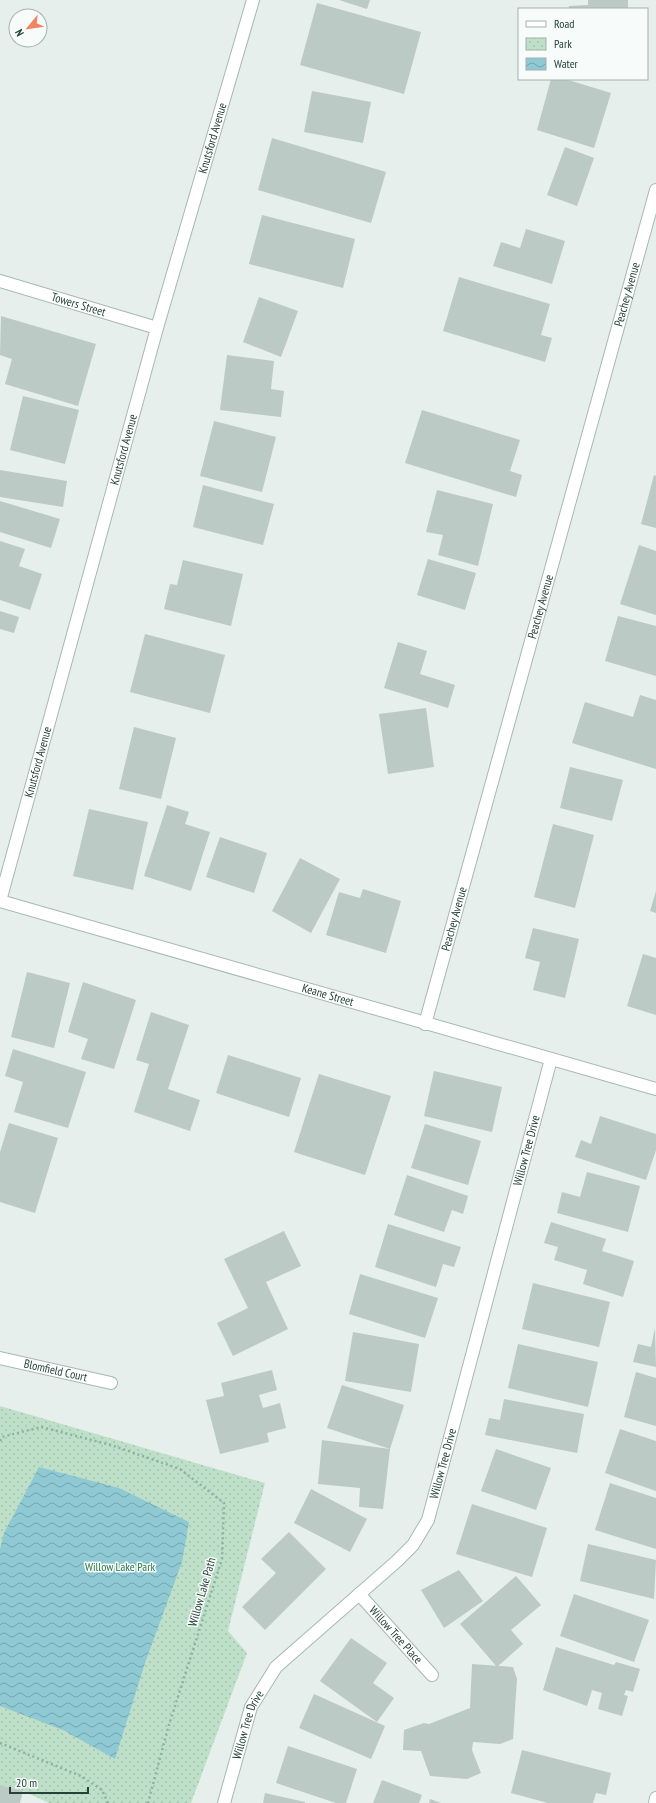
<svg xmlns="http://www.w3.org/2000/svg" width="656" height="1803" font-family="'PT Sans Narrow',sans-serif">
<defs>
<pattern id="park-dots" width="8" height="8" patternUnits="userSpaceOnUse"><rect width="8" height="8" fill="#bfe0c8"/><path d="M2 2h.1M6 6h.1" fill="none" stroke="#a4c1ad" stroke-width="1.8" stroke-linecap="round"/></pattern>
<pattern id="water-waves" width="16" height="10" patternUnits="userSpaceOnUse"><rect width="16" height="10" fill="#8ec9d4"/><path d="M0 5q4-4 8 0t8 0" fill="none" stroke="#74a5ad"/></pattern>
</defs>
<rect width="100%" height="100%" fill="#e6efeb"/>
<polygon fill="url(#park-dots)" points="0,1406 265,1483 228,1631 247,1653 191,1803 49,1803 23,1791 0,1785"/>
<polygon fill="url(#water-waves)" points="39,1467 119,1488 189,1522 182,1562 145,1663 115,1759 63,1730 0,1706 0,1549 4,1533"/>
<g fill="#bbcac4">
<polygon points="339,0 370,0 367,9"/>
<polygon points="588,0 628,0 628,9 569,9 569,6 588,5"/>
<polygon points="317,3 421,32 404,94 300,65"/>
<polygon points="551,79 565,79 611,93 594,148 537,130"/>
<polygon points="312,91 371,102 363,143 304,132"/>
<polygon points="272,138 386,172 371,223 258,190"/>
<polygon points="565,147 594,158 577,206 547,195"/>
<polygon points="262,215 355,239 343,288 249,264"/>
<polygon points="526,229 565,241 552,284 493,266 501,242 520,248"/>
<polygon points="459,277 550,304 541,335 552,338 545,362 443,331"/>
<polygon points="259,297 298,311 281,357 243,342"/>
<polygon points="1,316 96,344 78,406 5,384 12,359 0,355"/>
<polygon points="227,355 274,361 271,389 284,391 281,417 220,410"/>
<polygon points="23,396 79,410 65,464 10,450"/>
<polygon points="422,410 520,440 510,471 522,475 516,497 405,463"/>
<polygon points="214,421 276,437 262,492 200,476"/>
<polygon points="0,470 67,481 63,507 0,497"/>
<polygon points="654,475 656,476 656,528 641,524"/>
<polygon points="203,485 274,504 263,545 193,527"/>
<polygon points="437,490 493,504 478,566 438,555 443,535 426,532"/>
<polygon points="0,501 60,519 51,548 0,532"/>
<polygon points="0,541 25,549 19,566 42,574 30,610 0,600"/>
<polygon points="639,545 656,551 656,615 620,604"/>
<polygon points="428,559 476,573 465,610 417,595"/>
<polygon points="183,560 243,574 231,626 164,609 170,584 177,585"/>
<polygon points="0,611 19,617 14,633 0,629"/>
<polygon points="618,616 656,626 656,676 605,661"/>
<polygon points="145,634 225,655 210,713 130,692"/>
<polygon points="398,642 427,651 420,674 455,685 448,708 384,688"/>
<polygon points="640,695 656,700 656,769 572,743 585,702 633,717"/>
<polygon points="426,708 434,767 388,774 379,714"/>
<polygon points="134,727 176,738 161,799 119,789"/>
<polygon points="570,767 623,780 612,821 560,808"/>
<polygon points="167,805 189,812 185,824 210,832 191,891 144,876"/>
<polygon points="89,809 148,822 133,890 73,876"/>
<polygon points="553,824 594,835 575,908 534,897"/>
<polygon points="220,837 267,853 254,893 206,877"/>
<polygon points="300,858 340,879 311,933 272,911"/>
<polygon points="363,889 401,901 386,953 326,935 339,892 360,898"/>
<polygon points="656,891 656,913 650,911"/>
<polygon points="533,928 579,939 565,998 533,990 540,962 525,958"/>
<polygon points="643,954 656,958 656,1015 627,1006"/>
<polygon points="27,972 70,983 54,1048 11,1037"/>
<polygon points="83,982 136,1000 114,1069 81,1059 88,1039 68,1032"/>
<polygon points="151,1012 189,1025 168,1089 200,1100 190,1131 134,1112 149,1064 136,1060"/>
<polygon points="13,1049 86,1072 68,1128 14,1112 23,1082 5,1076"/>
<polygon points="228,1055 301,1078 289,1117 216,1093"/>
<polygon points="434,1071 502,1087 492,1132 424,1116"/>
<polygon points="319,1074 391,1096 365,1175 294,1152"/>
<polygon points="600,1116 656,1134 656,1150 646,1180 575,1157 581,1140 591,1144"/>
<polygon points="9,1123 58,1138 35,1213 0,1202 0,1152"/>
<polygon points="425,1124 481,1141 468,1185 411,1168"/>
<polygon points="587,1172 640,1186 628,1232 557,1213 562,1192 580,1197"/>
<polygon points="407,1175 468,1196 463,1214 452,1210 444,1232 394,1215"/>
<polygon points="551,1222 606,1239 602,1251 634,1261 623,1297 583,1284 587,1270 554,1260 558,1247 544,1243"/>
<polygon points="388,1224 461,1247 454,1267 443,1264 436,1287 375,1267"/>
<polygon points="284,1231 301,1266 266,1282 288,1329 233,1356 217,1323 248,1308 224,1259"/>
<polygon points="360,1274 438,1298 425,1338 349,1314"/>
<polygon points="533,1283 610,1302 599,1347 522,1329"/>
<polygon points="655,1328 656,1367 633,1362 638,1344 651,1347"/>
<polygon points="353,1332 419,1344 411,1392 345,1381"/>
<polygon points="518,1344 598,1362 588,1407 508,1388"/>
<polygon points="272,1370 277,1390 259,1395 263,1408 280,1403 286,1428 267,1433 269,1442 220,1454 206,1400 224,1396 221,1383"/>
<polygon points="636,1372 656,1378 656,1426 624,1417"/>
<polygon points="342,1385 404,1405 390,1449 327,1428"/>
<polygon points="504,1399 584,1414 577,1453 485,1435 489,1418 500,1420"/>
<polygon points="620,1429 656,1441 656,1491 605,1473"/>
<polygon points="322,1440 390,1449 383,1509 359,1507 360,1488 318,1484"/>
<polygon points="496,1449 551,1468 536,1510 481,1491"/>
<polygon points="610,1483 656,1498 656,1549 595,1530"/>
<polygon points="311,1489 367,1519 350,1552 294,1523"/>
<polygon points="472,1504 547,1528 532,1577 456,1554"/>
<polygon points="289,1532 326,1569 265,1630 242,1607 276,1573 261,1559"/>
<polygon points="588,1544 656,1560 654,1599 580,1581"/>
<polygon points="459,1570 483,1601 444,1628 421,1590"/>
<polygon points="516,1576 541,1605 511,1630 523,1644 497,1667 460,1624"/>
<polygon points="574,1594 649,1620 634,1662 560,1636"/>
<polygon points="351,1638 387,1663 373,1683 394,1698 377,1722 320,1681"/>
<polygon points="556,1647 614,1665 616,1662 640,1669 633,1692 626,1690 624,1695 628,1696 622,1716 598,1709 602,1693 592,1690 587,1706 543,1690"/>
<polygon points="472,1664 513,1667 517,1679 513,1739 500,1744 473,1742 472,1750 481,1773 467,1779 430,1776 421,1751 403,1750 404,1730 424,1723 429,1724 470,1708"/>
<polygon points="314,1694 385,1726 371,1759 299,1728"/>
<polygon points="288,1746 357,1769 346,1803 336,1803 276,1783"/>
<polygon points="522,1750 611,1773 606,1795 596,1793 593,1803 548,1803 511,1793"/>
<polygon points="382,1780 422,1795 419,1803 373,1803"/>
<polygon points="0,1785 23,1791 20,1803 0,1803"/>
<polygon points="265,1793 305,1802 305,1803 263,1803"/>
<polygon points="430,1799 441,1803 429,1803"/>
</g>
<g fill="none" stroke-linecap="round" stroke-linejoin="round">
<g stroke="#a8b8b2" stroke-width="14">
<g id="minor">
<path id="s1" d="M0 281 157 328"/>
<path id="s2" d="M0 901 157 328 253 0"/>
<path id="s3" d="M0 901 656 1089"/>
<path id="s4" d="M425 1024 656 190"/>
<path id="s5" d="M0 1358 111 1383"/>
<path id="s6" d="M359 1594 432 1675"/>
<path id="s7" d="M224 1803 251 1707 276 1667 397 1561 413 1545 428 1520 551 1059"/>
</g>
</g>
<g stroke="#a8b8b2" stroke-width="14">
<polyline id="tertiary" points="655,1803 656,1798"/>
</g>
<g stroke="#86b3a5" stroke-width="2.5" stroke-dasharray="2 3" stroke-linecap="butt">
<polyline points="0,1441 2,1437 41,1427 111,1445 180,1469 224,1503 222,1559 168,1728 148,1803"/>
<polyline points="0,1743 81,1776 102,1790 108,1803"/>
</g>
<use href="#minor" stroke="#fff" stroke-width="12"/>
<use href="#tertiary" stroke="#fff" stroke-width="12"/>
</g>
<g text-anchor="middle" stroke-width="3" stroke-linejoin="round" paint-order="stroke">
<g font-size="12" fill="#24423a" stroke="#f7fbf9">
<text dy="4" stroke="none"><textPath href="#s2" startOffset="792">Knutsford Avenue</textPath></text>
<text dy="4" stroke="none"><textPath href="#s4" startOffset="757">Peachey Avenue</textPath></text>
<text dy="4" stroke="none"><textPath href="#s1" startOffset="82">Towers Street</textPath></text>
<text dy="4" stroke="none"><textPath href="#s2" startOffset="468">Knutsford Avenue</textPath></text>
<text dy="4" stroke="none"><textPath href="#s4" startOffset="433">Peachey Avenue</textPath></text>
<text dy="4" stroke="none"><textPath href="#s2" startOffset="144">Knutsford Avenue</textPath></text>
<text dy="4" stroke="none"><textPath href="#s4" startOffset="109">Peachey Avenue</textPath></text>
<text dy="4" stroke="none"><textPath href="#s3" startOffset="341">Keane Street</textPath></text>
<text dy="4" stroke="none"><textPath href="#s7" startOffset="742">Willow Tree Drive</textPath></text>
<text dy="4" stroke="none"><textPath href="#s5" startOffset="57">Blomfield Court</textPath></text>
<text dy="4" stroke="none"><textPath href="#s7" startOffset="418">Willow Tree Drive</textPath></text>
<text transform="translate(202 1592) rotate(-74)" y="4">Willow Lake Path</text>
<text dy="4" stroke="none"><textPath href="#s6" startOffset="55">Willow Tree Place</textPath></text>
<text dy="4" stroke="none"><textPath href="#s7" startOffset="82">Willow Tree Drive</textPath></text>
</g>
<g font-size="12" fill="#2d7a4b" stroke="#f7fbf9">
<text x="120" y="1571">Willow Lake Park</text>
</g>
</g>
<rect x="518" y="8" width="130" height="72" fill="#f7fbf9" stroke="#a3b1ad"/>
<rect x="526" y="21" width="20" height="6" fill="#ffffff" stroke="#a3b1ad"/>
<text x="554" y="28" font-size="12" fill="#24423a">Road</text>
<rect x="526" y="38" width="20" height="12" fill="url(#park-dots)" stroke="#a3b1ad"/>
<text x="554" y="48" font-size="12" fill="#24423a">Park</text>
<rect x="526" y="58" width="20" height="12" fill="url(#water-waves)" stroke="#a3b1ad"/>
<text x="554" y="68" font-size="12" fill="#24423a">Water</text>
<g transform="translate(28 28) rotate(241)"><circle r="19" fill="#f7fbf9" stroke="#a3b1ad"/>
<path d="M0-3L7 15L0 10L-7 15Z" fill="#f4845f"/>
<text y="-6" font-size="11" font-weight="bold" text-anchor="middle" fill="#24423a">N</text>
</g>
<path d="M10 1787v6h78v-6" fill="none" stroke="#24423a" stroke-width="2"/>
<text x="16" y="1787" font-size="12" fill="#24423a" stroke="#f7fbf9" stroke-width="3" paint-order="stroke">20 m</text>
</svg>
